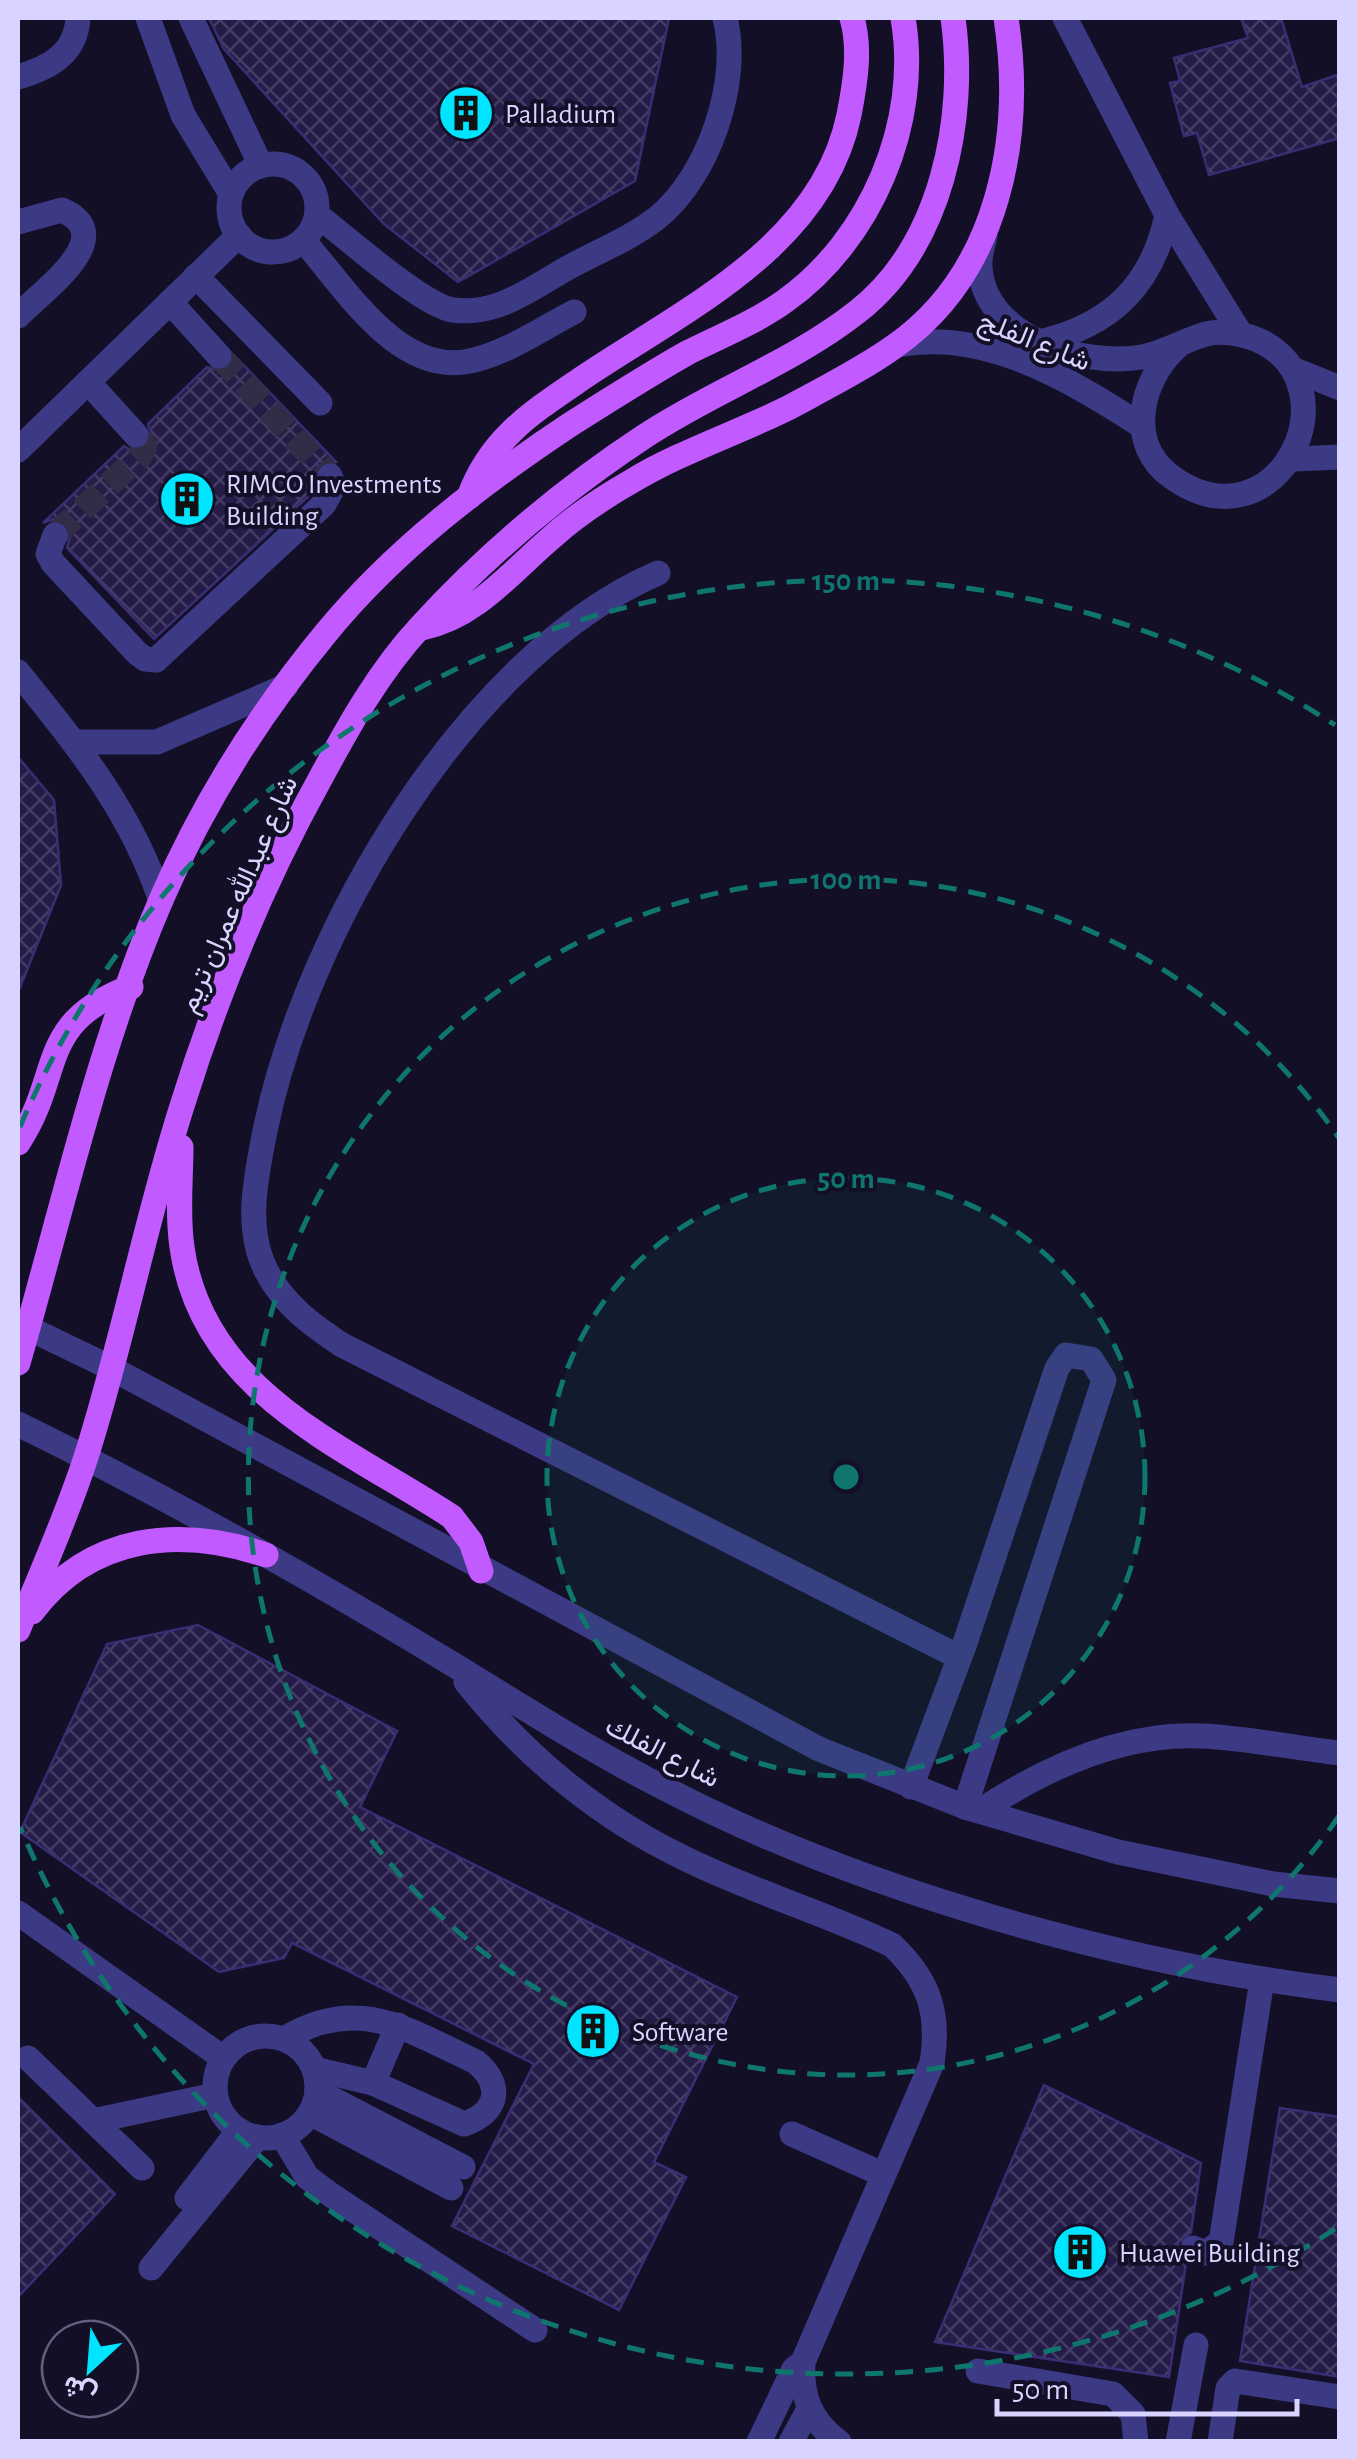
<svg xmlns="http://www.w3.org/2000/svg" width="1357" height="2459" font-family="'Alegreya Sans',Vazirmatn,sans-serif">
<defs>
<pattern id="building-cross-hatch" width="8" height="8" patternUnits="userSpaceOnUse" patternTransform="scale(2.5)"><rect width="8" height="8" fill="#241b47"/><path d="M0 0l8 8M0 8l8-8" fill="none" stroke="#433b63"/></pattern>
</defs>
<rect width="100%" height="100%" fill="#130f26"/>
<g fill="url(#building-cross-hatch)" stroke="#3b2d73" stroke-width="2.5">
<polygon points="209,18 669,18 635,181 458,282 384,224 224,49"/>
<polygon points="1241,18 1281,18 1302,87 1340,74 1340,138 1209,175 1197,133 1184,136 1170,83 1180,81 1174,58 1248,38"/>
<polygon points="235,356 336,462 318,465 311,494 154,639 67,548 71,533 67,524 53,519 43,523 124,446 132,451 146,448 152,439 148,424 207,367 223,372"/>
<polygon points="18,757 54,800 61,885 19,990"/>
<polygon points="198,1625 397,1731 360,1807 737,1997 654,2162 686,2177 619,2310 452,2226 534,2064 292,1943 284,1958 219,1972 20,1832 107,1644"/>
<polygon points="1044,2085 1201,2163 1191,2232 1178,2243 1180,2257 1186,2263 1169,2377 935,2342"/>
<polygon points="18,2097 115,2194 18,2297"/>
<polygon points="1280,2108 1340,2117 1340,2377 1240,2361"/>
</g>
<g fill="none" stroke-linecap="round" stroke-linejoin="round">
<g stroke="#312d47" stroke-width="25" stroke-dasharray="25 12" stroke-linecap="butt">
<polyline points="219,356 330,476"/>
<polyline points="55,535 140,456 145,446 136,435"/>
</g>
<g stroke="#3d3a85" stroke-width="25">
<polyline points="148,18 183,115 231,194"/>
<polyline points="191,18 261,166"/>
<polyline points="1065,18 1167,215 1240,333"/>
<path d="M18 77C49 68 76 54 78 18"/>
<circle cx="273" cy="208" r="44"/>
<path d="M317 215C345 236 423 306 453 310 496 316 529 290 564 270 594 253 630 239 657 218 709 176 741 81 725 18"/>
<path d="M18 222 62 210C122 236 41 292 18 316"/>
<path d="M985 236C983 246 979 257 980 266 983 338 1084 367 1142 357 1165 353 1184 340 1206 334 1223 330 1242 334 1258 340 1357 385 1278 551 1173 478 1125 445 1140 380 1177 347"/>
<path d="M303 240C344 286 398 377 470 361 507 353 541 329 574 312"/>
<polyline points="196,276 320,403"/>
<polyline points="170,302 219,356"/>
<path d="M1039 342C1110 326 1152 286 1167 215"/>
<path d="M897 345C986 328 1070 380 1142 426"/>
<polyline points="1295,370 1340,388"/>
<polyline points="88,382 136,435"/>
<polyline points="18,450 239,235"/>
<polyline points="1295,459 1340,457"/>
<polyline points="55,535 48,554 53,563 137,653 145,659 156,660 324,504 334,486 330,476"/>
<path d="M658 573C466 656 305 932 265 1131 256 1177 244 1229 267 1272 285 1306 312 1325 342 1345L959 1657"/>
<path d="M18 672C77 745 131 811 161 901"/>
<polyline points="75,742 157,742 286,686"/>
<polyline points="18,1323 111,1368 819,1749 965,1807 1118,1852 1273,1884 1340,1891"/>
<path d="M18 1424C167 1497 312 1579 454 1665 523 1707 590 1750 662 1787 858 1890 1120 1963 1340 1990"/>
<path d="M466 1682C525 1756 600 1818 686 1859 753 1892 825 1913 892 1945 929 1980 940 2013 932 2063L803 2362C801 2396 810 2421 839 2442"/>
<polyline points="911,1787 965,1643 1057,1368 1066,1355 1091,1359 1104,1380 965,1807"/>
<path d="M980 1811C1045 1768 1122 1732 1202 1736 1248 1738 1294 1748 1340 1753"/>
<polyline points="18,1913 223,2058"/>
<circle cx="266" cy="2087" r="51"/>
<path d="M284 2039C357 1994 408 2030 476 2062 504 2085 498 2113 464 2124L373 2083 314 2069"/>
<polyline points="28,2058 142,2168"/>
<polyline points="373,2083 398,2025"/>
<polyline points="317,2091 463,2167"/>
<polyline points="310,2113 451,2188"/>
<polyline points="93,2121 215,2095"/>
<polyline points="792,2134 882,2174"/>
<polyline points="282,2135 307,2177 331,2195 535,2330"/>
<polyline points="187,2198 239,2130"/>
<polyline points="1193,2248 1205,2253 1221,2242 1262,1980"/>
<polyline points="151,2268 258,2137"/>
<polyline points="978,2371 1113,2394 1133,2414 1136,2442"/>
<polyline points="759,2442 794,2369 803,2362"/>
<polyline points="791,2442 809,2409"/>
<polyline points="1178,2442 1196,2345"/>
<polyline points="1220,2442 1228,2388 1235,2381 1340,2397"/>
</g>
<g stroke="#c25bff" stroke-width="25">
<path d="M469 497C490 439 531 413 581 379 683 310 822 247 849 115 855 84 861 49 852 18"/>
<path d="M422 628C476 617 511 572 551 538 574 517 604 497 632 481 682 451 738 433 790 407 825 388 863 369 895 346 1000 272 1024 135 1006 18"/>
<path d="M18 1143C64 1074 35 1023 131 987"/>
<path d="M181 1147C181 1179 177 1214 182 1247 202 1392 344 1446 452 1517L471 1542 481 1571"/>
<path d="M18 1363C62 1211 98 1046 161 900 202 805 260 713 326 633 394 550 482 483 571 424 609 400 648 375 687 353 719 337 756 322 785 301 871 240 921 122 903 18"/>
<path d="M32 1612C90 1534 180 1526 266 1555"/>
<path d="M18 1630C41 1573 67 1516 86 1457 123 1341 145 1222 182 1106 217 994 262 884 319 781 348 727 379 671 421 626 488 553 563 490 645 436 713 391 792 363 857 312 942 246 967 118 953 18"/>
</g>
</g>
<circle cx="846" cy="1477" r="299" fill="#0f766e" fill-opacity=".12"/>
<g fill="none" stroke="#0f766e" stroke-width="5" stroke-dasharray="18 12">
<circle cx="846" cy="1477" r="299"/>
<path d="M1339 1816A598 598 0 1 1 1339 1138"/>
<path d="M1335 2229A897 897 0 0 1 20 1827M20 1127A897 897 0 0 1 1335 725"/>
</g>
<defs>
<g id="building-disc" transform="scale(2.875)"><circle r="9.5" fill="#00e5ff" stroke="#130f26"/><path d="M-4-6H4V6H1V3H-1V6H-4ZM-2.5-4.3h1.7v1.8h-1.7ZM.8-4.3h1.7v1.8H.8ZM-2.5-1h1.7V.8h-1.7ZM.8-1h1.7V.8H.8Z" fill="#111"/></g>
</defs>
<g fill-rule="evenodd">
<use href="#building-disc" x="466" y="113"/>
<use href="#building-disc" x="187" y="499"/>
<use href="#building-disc" x="593" y="2031"/>
<use href="#building-disc" x="1080" y="2252"/>
</g>
<g text-anchor="middle" stroke-width="8" stroke-linejoin="round" paint-order="stroke">
<g font-size="28" fill="#d9d4ff" stroke="#130f26" text-anchor="start">
<text x="505" y="123">Palladium</text>
<text x="226" y="493">RIMCO Investments<tspan x="226" dy="32">Building</tspan></text>
<text x="632" y="2041">Software</text>
<text x="1119" y="2262">Huawei Building</text>
</g>
<g font-size="28" fill="#d9d4ff" stroke="#130f26">
<text transform="translate(1035 340) rotate(22)" y="10">شارع الفلج</text>
<text transform="translate(237 894) rotate(-66)" y="10">شارع عبدالله عمران تريم</text>
<text transform="translate(663 1751) rotate(27)" y="10">شارع الفلك</text>
</g>
</g>
<circle cx="846" cy="1477" r="15" fill="#0f766e" stroke="#130f26" stroke-width="5"/>
<g font-size="30" text-anchor="middle" font-weight="bold" fill="#0f766e" stroke="#130f26" stroke-width="8" stroke-linejoin="round" paint-order="stroke">
<text x="846" y="590">150 m</text>
<text x="846" y="889">100 m</text>
<text x="846" y="1188">50 m</text>
</g>
<rect width="1357" height="2459" fill="none" stroke="#d9d4ff" stroke-width="40"/>
<g transform="translate(90 2369) rotate(206)"><circle r="48" fill="#130f26" stroke="#625e7d" stroke-width="2.5"/>
<path d="M0-8L18 38L0 25L-18 38Z" fill="#00e5ff"/>
<text y="-15" font-size="28" font-weight="bold" text-anchor="middle" fill="#d9d4ff">ش</text>
</g>
<path d="M997 2399v15h300v-15" fill="none" stroke="#d9d4ff" stroke-width="5"/>
<text x="1012" y="2399" font-size="30" fill="#d9d4ff" stroke="#130f26" stroke-width="8" paint-order="stroke">50 m</text>
</svg>
